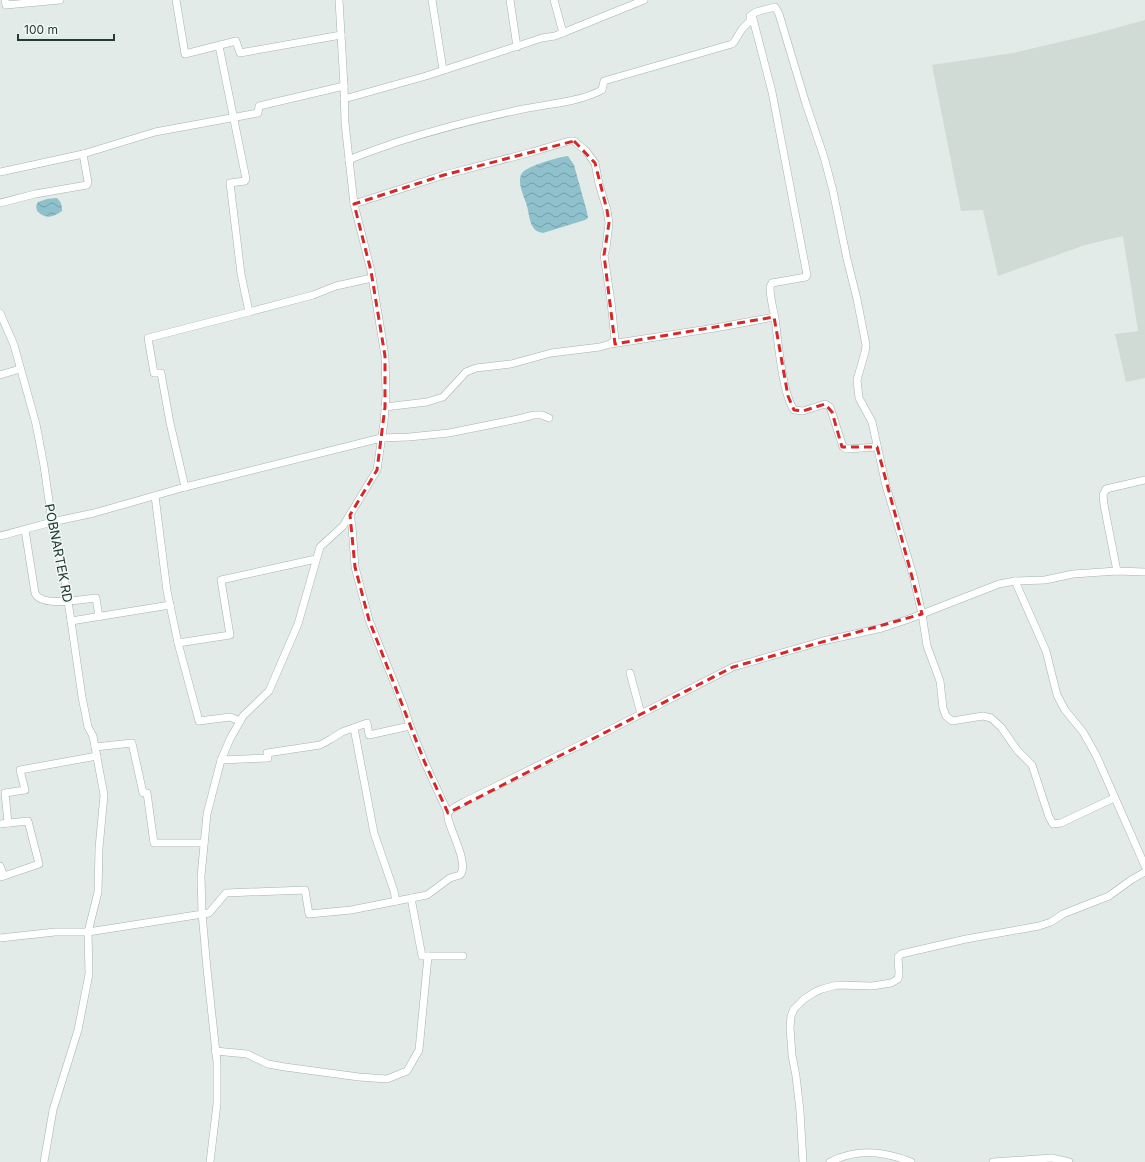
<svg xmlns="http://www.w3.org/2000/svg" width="1145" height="1162" font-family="Inter,sans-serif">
<defs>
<pattern id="water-waves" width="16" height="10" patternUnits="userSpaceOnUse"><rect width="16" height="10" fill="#8ec1cc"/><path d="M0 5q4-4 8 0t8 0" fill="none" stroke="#749ea6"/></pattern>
</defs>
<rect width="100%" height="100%" fill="#e2ebe7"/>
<polygon fill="#d0dbd6" points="1145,20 1145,378 1126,382 1115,334 1138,331 1123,236 1085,245 998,276 983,210 961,211 932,65 1013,53 1090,35"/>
<g fill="url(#water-waves)">
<path d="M568 156 574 165 587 212 588 218 585 220 543 233C539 232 535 231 533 227 529 221 529 213 527 206 525 198 516 182 522 173 527 166 559 157 568 156Z"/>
<path d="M57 198C61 202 62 205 62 211 54 217 45 220 37 211L36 206 38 202 47 199Z"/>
</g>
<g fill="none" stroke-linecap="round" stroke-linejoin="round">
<g stroke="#a5b3ae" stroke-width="8">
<g id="minor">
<polyline points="5,0 6,5 60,0"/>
<polyline points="176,0 185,54 236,41 240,53 341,35"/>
<polyline points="432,0 443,70"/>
<polyline points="510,0 517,47"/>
<polyline points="554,0 563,33"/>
<path d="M752 15 772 92 807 275 806 277 772 283 770 287C770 298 773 308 775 318 778 340 782 393 794 410L803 411 825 404 830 407 843 447 847 449 877 447"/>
<polyline points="219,46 246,179 245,181 230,183 241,274 249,312 313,295 336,286 372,278"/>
<polyline points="344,99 426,76 542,38 555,36 644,0"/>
<path d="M349 160C364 153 381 148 397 142 438 129 480 118 523 109 549 104 579 102 602 90L604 81 732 44 734 42 742 29 750 21V16L756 12 775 7 779 14 806 104 824 157 833 191 847 259 857 299 866 345 865 352 857 380 859 398 872 422 886 486 913 575 922 614 927 646 940 681 943 708 946 716 952 721 983 716 991 718 1001 727 1017 750 1032 765 1049 817 1053 824 1061 823 1114 798"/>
<polyline points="0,172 83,154 155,132 258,113 259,106 344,86"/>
<polyline points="0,203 35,194 87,185 88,182 83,154"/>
<polyline points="354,204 444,175 532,152 569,141 574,141 586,151 595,163 599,184 607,210 609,223 606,248 604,255 611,302 615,340 610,344 600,347 551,353 511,364 476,368 466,372 443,397 427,402 385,407"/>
<path d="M0 313 14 345 36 424 44 466 52 522 62 562 71 621 82 697 88 727 93 736 104 795 99 848 98 892 88 932 209 913 226 893 305 890 309 914 351 910 427 895 450 878 460 875C471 863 444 821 448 813 451 808 461 804 466 801L586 742 733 667 823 641 882 628 909 619 999 584 1015 581 1045 580 1073 574 1117 571 1145 572"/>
<polyline points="611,344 715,328 774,317"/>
<polyline points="0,375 20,369"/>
<polyline points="185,487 170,423 161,373 154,373 148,338 249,312"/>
<polyline points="155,496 167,591 178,643"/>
<path d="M25 530 35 593C41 608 82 599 96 598L99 617"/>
<polyline points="0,536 52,522 94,513 185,487 381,438 409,437 449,433 518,419 534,415 542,415 549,418"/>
<polyline points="1117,571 1104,505 1103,495 1106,489 1145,480"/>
<polyline points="1015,581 1046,651 1057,695 1065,710 1083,732 1096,755 1145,866"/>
<polyline points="71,621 170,605"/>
<polyline points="630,673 641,714"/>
<polyline points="240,721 230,717 199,721 178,643 230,635 221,580 316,559"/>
<polyline points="410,726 425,763 448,813"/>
<polyline points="354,728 374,833 394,891 396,901"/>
<polyline points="95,747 132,743 143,793 147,793 154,843 204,843"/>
<polyline points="221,760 268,758 267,753 320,745 331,739 342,732 367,723 369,735 410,726 404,707 369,620 355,567 352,526 350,515"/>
<polyline points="8,823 5,793 25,790 20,770 97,756"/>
<polyline points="0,824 28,821 39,864 4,876"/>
<polyline points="0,866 4,876 1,877"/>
<polyline points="411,898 422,956 463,956"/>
<polyline points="0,938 55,932 88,932 89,974 78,1030 53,1110 44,1162"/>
<polyline points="215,1051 247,1054 268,1064 285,1067 359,1077 387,1079 407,1071 419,1050 428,956"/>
<polyline points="210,1162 217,1104 217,1062 207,969 202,913 201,876 207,814 221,760 230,739 243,716 269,691 298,624 320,547 343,526 377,470 384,422 386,395 385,356 371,271 354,204 345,123 344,86 339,0"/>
<polyline points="803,1162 800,1111 796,1076 792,1055 790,1028 791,1016 794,1009 804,999 815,992 822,989 837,985 872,986 891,983 898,979 899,974 898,957 901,954 966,939 1039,926 1051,922 1063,914 1109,896 1131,880 1145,872"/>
<path d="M830 1162C857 1148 884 1151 911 1162"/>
<polyline points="993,1162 1052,1158 1069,1162"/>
</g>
</g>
<use href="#minor" stroke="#fff" stroke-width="7"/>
</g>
<path fill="none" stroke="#d62828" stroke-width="3" stroke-dasharray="8 5" stroke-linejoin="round" d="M574 141 595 163 607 210 609 223 604 255 615 344 774 317 788 396 794 410 803 411 825 404 832 412 842 447H877L922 614 733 667 448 813 425 763 369 620 355 567 350 515 377 470 385 407V356L371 271 354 204 444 175Z"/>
<g text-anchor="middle" stroke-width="3" stroke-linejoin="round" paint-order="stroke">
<g font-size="13" fill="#233b35" stroke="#f2f8f5">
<text transform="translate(59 553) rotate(79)" y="5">POBNARTEK RD</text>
</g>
</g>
<path d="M18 34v6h96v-6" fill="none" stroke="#233b35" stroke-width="2"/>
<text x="24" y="34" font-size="12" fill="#233b35" stroke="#f2f8f5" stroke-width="3" paint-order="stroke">100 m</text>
</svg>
